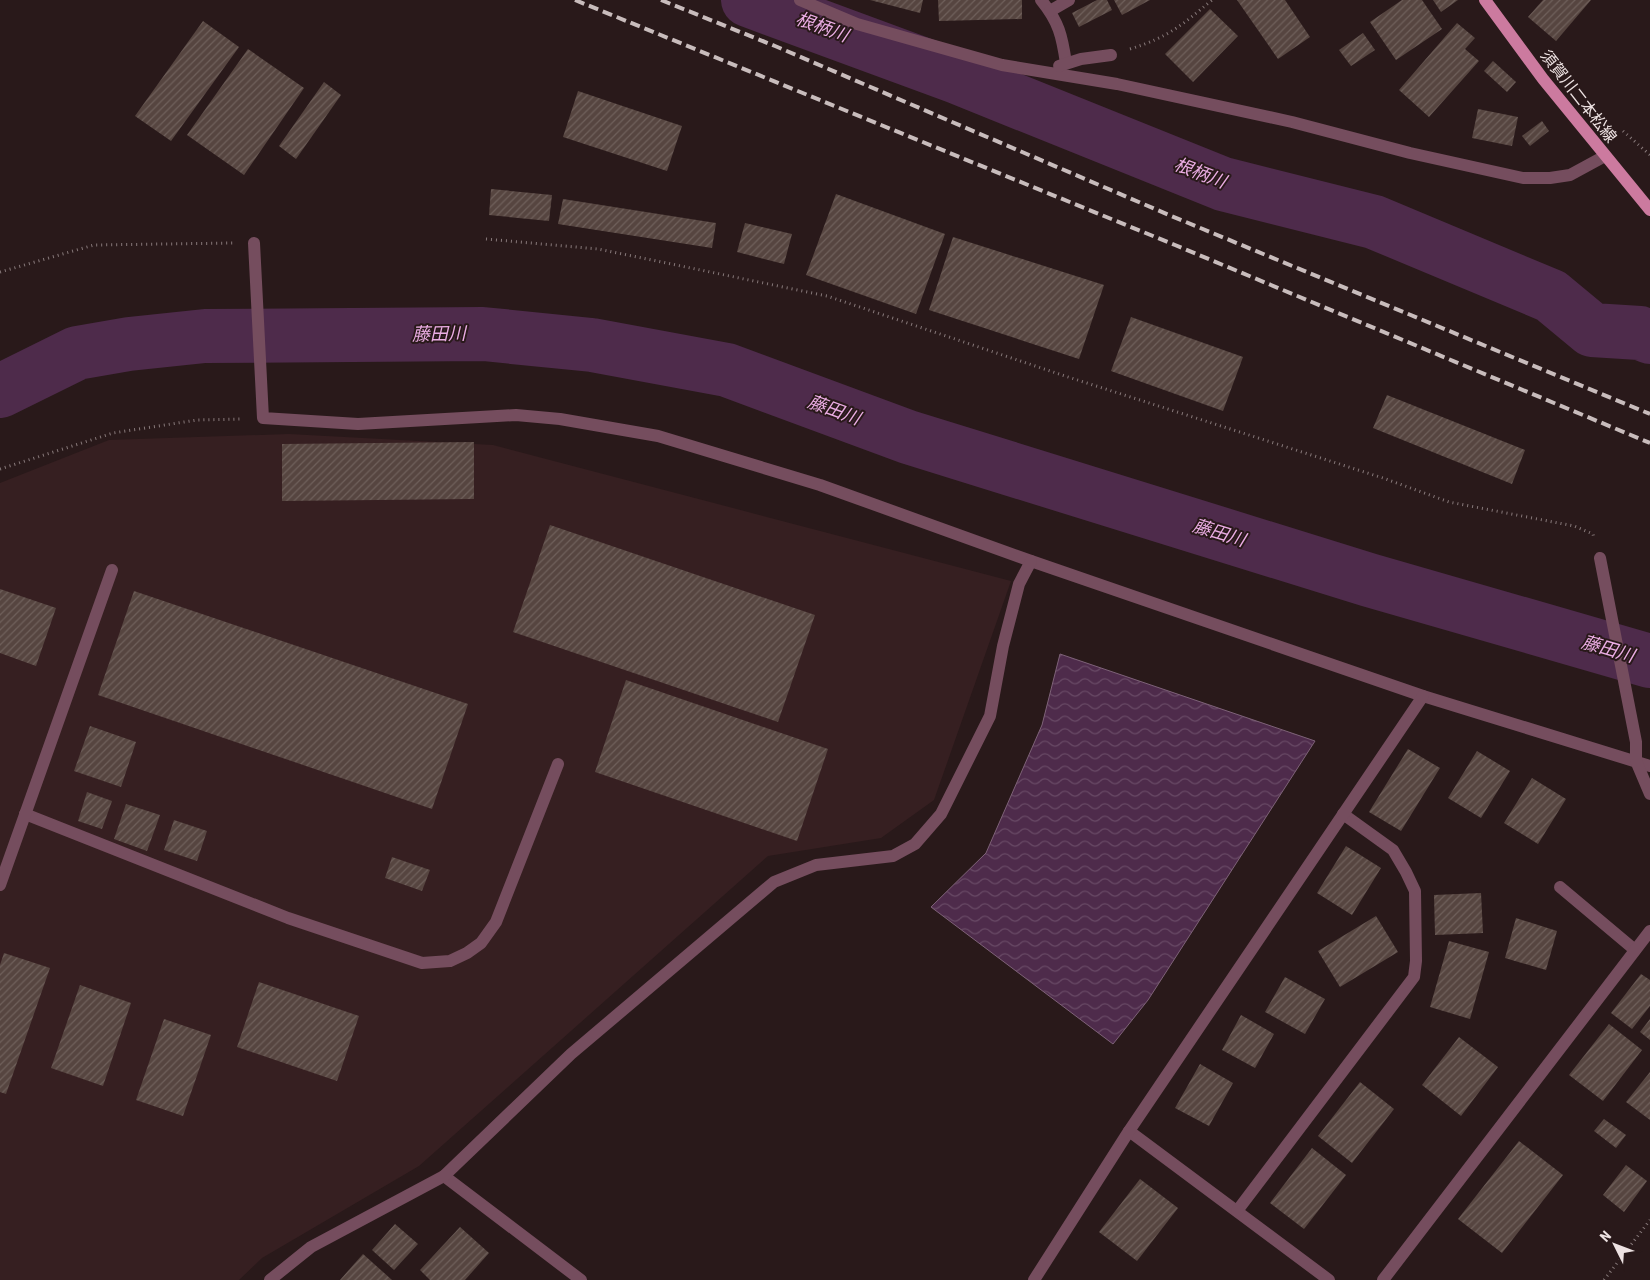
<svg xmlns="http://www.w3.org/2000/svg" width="1650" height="1280" font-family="'Roboto Condensed','Noto Sans JP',sans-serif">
<defs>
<pattern id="water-waves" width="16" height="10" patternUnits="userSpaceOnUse" patternTransform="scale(1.25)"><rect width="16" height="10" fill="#4e2b4b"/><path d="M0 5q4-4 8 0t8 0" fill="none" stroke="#684965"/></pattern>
<pattern id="building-hatch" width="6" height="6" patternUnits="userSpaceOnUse" patternTransform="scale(1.25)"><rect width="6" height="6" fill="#564540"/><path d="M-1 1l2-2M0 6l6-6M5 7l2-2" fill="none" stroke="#6f605b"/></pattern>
</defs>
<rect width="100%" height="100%" fill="#29191a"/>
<polygon fill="#361f21" points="289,434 493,445 1011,581 934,800 881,838 768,856 419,1166 262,1258 239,1280 0,1280 0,483 109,440"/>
<polygon fill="url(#water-waves)" stroke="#7e6278" points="1060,654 1315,741 1148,1000 1113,1044 931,907 986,853 1042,725"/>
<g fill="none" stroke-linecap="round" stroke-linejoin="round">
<g stroke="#4e2b4b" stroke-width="54">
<polyline points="748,0 957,77 1223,184 1374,222 1551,296 1592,330 1640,333 1650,337"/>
<polyline points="0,391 77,353 129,344 205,336 483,334 592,345 727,370 908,437 1369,580 1650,661"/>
</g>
</g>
<g fill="url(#building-hatch)">
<polygon points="870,0 923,0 920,13"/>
<polygon points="938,0 1022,0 1022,19 939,21"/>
<polygon points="1097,0 1107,0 1112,10 1079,27 1072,13"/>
<polygon points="1114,0 1150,0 1122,15"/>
<polygon points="1237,0 1285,0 1310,37 1278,59"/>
<polygon points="1402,0 1422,0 1442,29 1396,60 1370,22"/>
<polygon points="1433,0 1458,0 1441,12"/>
<polygon points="1543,0 1591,0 1556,41 1528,17"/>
<polygon points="1210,9 1238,36 1193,82 1165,54"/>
<polygon points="203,21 239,47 171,141 135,116"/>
<polygon points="1457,23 1475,38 1465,49 1479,61 1429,117 1399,90"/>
<polygon points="1363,33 1375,50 1351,66 1339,50"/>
<polygon points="248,49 304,88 244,175 187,135"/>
<polygon points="1493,61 1516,82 1507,92 1484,71"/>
<polygon points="324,82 341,95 296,159 279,146"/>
<polygon points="578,91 682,126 667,171 563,137"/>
<polygon points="1478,109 1518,117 1512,146 1472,138"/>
<polygon points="1542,121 1549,131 1530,146 1522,136"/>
<polygon points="491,189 552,195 549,221 489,215"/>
<polygon points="836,194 945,234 916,314 806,275"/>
<polygon points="563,199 716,223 712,248 558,224"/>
<polygon points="745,223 792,234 784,264 737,252"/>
<polygon points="953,237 1104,285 1079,359 929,310"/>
<polygon points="1131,317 1243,357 1223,411 1111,371"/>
<polygon points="1387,395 1525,450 1512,484 1373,428"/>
<polygon points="474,442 474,499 282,501 282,444"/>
<polygon points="550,525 815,615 778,722 513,632"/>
<polygon points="0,589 56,608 36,666 0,653"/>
<polygon points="134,591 468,704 432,809 98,695"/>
<polygon points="626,680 828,749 797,841 595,772"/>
<polygon points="90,726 136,742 121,787 74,771"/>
<polygon points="1408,749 1440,768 1401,831 1369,812"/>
<polygon points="1477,751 1510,771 1481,818 1448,798"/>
<polygon points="1532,778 1566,799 1538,844 1504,823"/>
<polygon points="87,792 112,801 102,829 78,821"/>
<polygon points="126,804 160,815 147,851 114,839"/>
<polygon points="174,820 207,831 197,861 164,850"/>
<polygon points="1346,846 1381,868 1352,915 1317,893"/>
<polygon points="392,857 430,870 422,891 385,878"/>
<polygon points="1481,893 1483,933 1435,935 1434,895"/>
<polygon points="1376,916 1398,952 1340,987 1318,951"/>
<polygon points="1516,918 1557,931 1546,970 1505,958"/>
<polygon points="1449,941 1489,952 1470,1019 1430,1007"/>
<polygon points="4,953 50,968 6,1094 0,1092 0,965"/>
<polygon points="1641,974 1650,980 1650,1006 1632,1029 1611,1013"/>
<polygon points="1285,977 1325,999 1305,1034 1265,1012"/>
<polygon points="259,982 359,1016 337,1081 237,1047"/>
<polygon points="80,985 131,1003 103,1086 51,1068"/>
<polygon points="1241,1015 1274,1034 1255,1068 1222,1050"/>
<polygon points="164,1019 211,1035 183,1116 136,1100"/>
<polygon points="1650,1019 1650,1040 1640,1032"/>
<polygon points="1609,1024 1642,1050 1603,1101 1569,1075"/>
<polygon points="1459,1037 1498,1067 1461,1116 1422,1085"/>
<polygon points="1200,1064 1233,1083 1209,1126 1175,1108"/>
<polygon points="1650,1072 1650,1120 1626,1102"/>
<polygon points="1360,1082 1394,1109 1352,1163 1318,1136"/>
<polygon points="1604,1119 1626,1135 1616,1148 1594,1131"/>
<polygon points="1519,1141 1563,1175 1502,1253 1458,1219"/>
<polygon points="1312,1148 1346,1175 1304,1229 1270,1203"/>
<polygon points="1626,1165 1647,1181 1624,1212 1603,1195"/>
<polygon points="1140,1179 1178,1208 1137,1261 1099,1232"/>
<polygon points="395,1224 418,1244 394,1270 372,1250"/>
<polygon points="460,1227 489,1253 465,1280 430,1280 420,1270"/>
<polygon points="363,1254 392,1280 340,1280"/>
</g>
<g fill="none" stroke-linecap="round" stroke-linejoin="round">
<g stroke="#87797a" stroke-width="3" stroke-dasharray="1 4" stroke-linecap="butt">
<path d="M1130 49C1169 37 1182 25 1212 0"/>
<polyline points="1623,131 1650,155"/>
<polyline points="486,239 598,249 827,296 1065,376 1383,478 1449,502 1574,526 1593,534 1594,539"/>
<polyline points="0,272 94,245 234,243"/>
<polyline points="0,469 113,433 197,420 243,419"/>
<polyline points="1604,1280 1650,1220"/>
</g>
<g stroke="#754d5e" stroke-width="12">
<polyline points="800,0 857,24 1002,65 1117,84 1292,122 1410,153 1523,178 1550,178 1570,175 1605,156"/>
<path d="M1041 0C1059 22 1062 36 1066 63"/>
<polyline points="1050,11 1069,0"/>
<polyline points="1059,66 1081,59 1111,55"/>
<polyline points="254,243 263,418 358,424 516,415 560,419 658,436 820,485 1031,561 1423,696 1650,766"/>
<polyline points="1600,558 1636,742 1636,761 1650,794"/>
<polyline points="25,814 288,918 422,963 450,961 467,953 481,943 496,922 558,764"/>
<polyline points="0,885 112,570"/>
<polyline points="1560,887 1635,950"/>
<polyline points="1129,1131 1329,1280"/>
<polyline points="444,1176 581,1280"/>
<polyline points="1237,1211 1414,977 1416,961 1415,891 1406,872 1393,850 1343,814"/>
<polyline points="270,1280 311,1247 444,1176 571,1054 774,882 816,865 893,856 915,844 941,814 990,716 1003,646 1019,584 1031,561"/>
<polyline points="1034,1280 1129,1131 1423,696"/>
<polyline points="1383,1280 1650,931"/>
</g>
<polyline stroke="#cc7a9f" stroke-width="12" points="1485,0 1543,79 1650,210"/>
<g stroke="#c8bcbc" stroke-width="4" stroke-dasharray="10 5" stroke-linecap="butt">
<polyline points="575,0 1175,245 1650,443"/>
<polyline points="661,0 775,46 1169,215 1650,414"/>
</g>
</g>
<g text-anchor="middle" stroke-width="4" stroke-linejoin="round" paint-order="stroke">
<g font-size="16" fill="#ede2e2" stroke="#29191a">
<text transform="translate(1579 96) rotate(52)" y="6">須賀川二本松線</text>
</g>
<g font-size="18" font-style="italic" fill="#ebade4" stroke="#29191a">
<text transform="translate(822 27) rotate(20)" y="6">根柄川</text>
<text transform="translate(1200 173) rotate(21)" y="6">根柄川</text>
<text transform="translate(439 334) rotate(-1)" y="6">藤田川</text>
<text transform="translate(834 410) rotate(20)" y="6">藤田川</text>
<text transform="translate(1219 533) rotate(17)" y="6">藤田川</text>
<text transform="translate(1608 649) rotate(16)" y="6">藤田川</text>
</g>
</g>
<g transform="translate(1615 1245) rotate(312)" stroke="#29191a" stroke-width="4" paint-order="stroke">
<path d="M0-4L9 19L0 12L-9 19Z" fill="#ede2e2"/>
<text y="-8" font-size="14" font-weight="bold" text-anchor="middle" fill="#ede2e2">N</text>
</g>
</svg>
